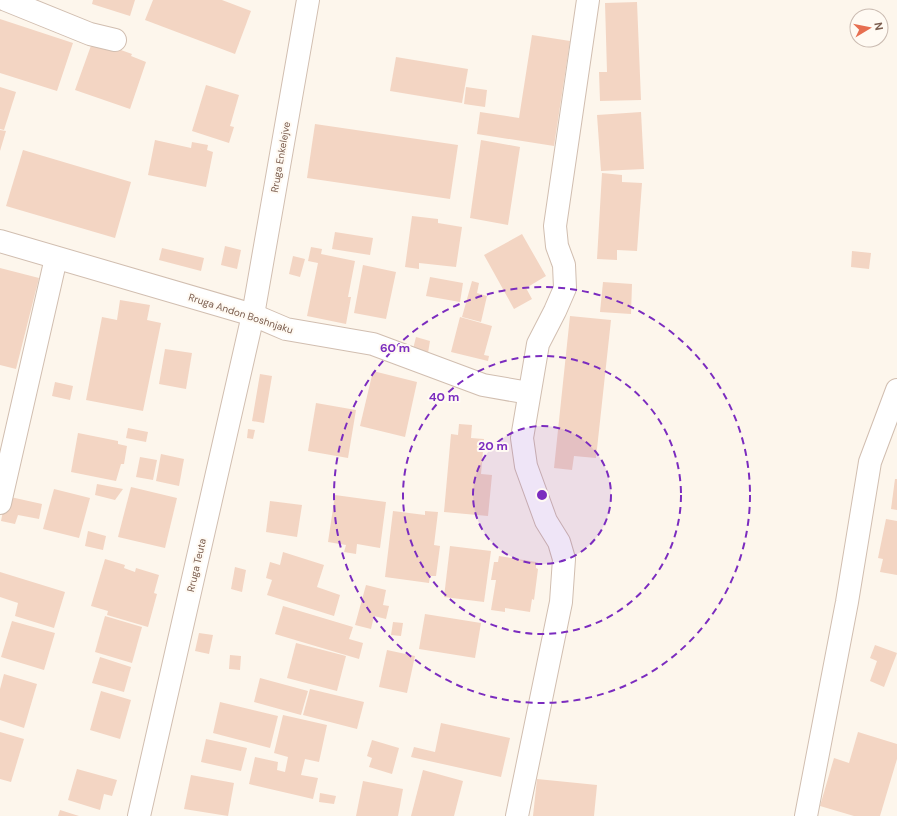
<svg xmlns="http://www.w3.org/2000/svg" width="897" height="816" font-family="'DM Sans',sans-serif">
<rect width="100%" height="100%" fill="#fdf6ec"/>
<g fill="#f3d5c3">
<polygon points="93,0 135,0 130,16 92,4"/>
<polygon points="153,0 222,0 251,11 235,54 145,20"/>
<polygon points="637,2 641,100 600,101 599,72 607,72 605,3"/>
<polygon points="0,19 73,43 57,91 0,73"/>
<polygon points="532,35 570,41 554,146 477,134 480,112 519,118"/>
<polygon points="93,40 132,54 131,56 146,62 130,109 75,90"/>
<polygon points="396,57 468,69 462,103 390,91"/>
<polygon points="206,85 239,95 230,126 234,127 229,143 192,131"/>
<polygon points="0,87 16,92 4,130 0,129"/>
<polygon points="466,87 487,90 485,107 464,104"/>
<polygon points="641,112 644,169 601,171 597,115"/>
<polygon points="315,124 458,145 450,199 307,178"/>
<polygon points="0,130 6,131 0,151"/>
<polygon points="155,140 191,148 192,142 208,145 207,150 213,152 206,187 148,175"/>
<polygon points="481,140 520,147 508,225 470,218"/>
<polygon points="23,150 131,182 115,238 6,206"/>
<polygon points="602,173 622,175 622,182 642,183 637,251 617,250 617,260 597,259"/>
<polygon points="412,216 438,219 438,223 462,227 456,267 419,263 419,269 405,267"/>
<polygon points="335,232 373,238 370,255 332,249"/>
<polygon points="522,234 546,276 526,288 532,299 514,309 484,255"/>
<polygon points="225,246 241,250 237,269 221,265"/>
<polygon points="311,247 322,249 321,254 355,261 348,297 351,297 346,324 307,316 318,263 308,261"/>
<polygon points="162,248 204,258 201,271 159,260"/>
<polygon points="852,251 871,253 869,269 851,267"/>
<polygon points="293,256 305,259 300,277 289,274"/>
<polygon points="363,265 396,272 386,319 354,313"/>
<polygon points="0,268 39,278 16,369 0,365"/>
<polygon points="430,277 463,283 460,302 426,296"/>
<polygon points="472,281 479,283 477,293 487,296 481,322 462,317"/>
<polygon points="603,282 632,284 631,314 600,312"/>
<polygon points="120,300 150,305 147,320 161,323 143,411 86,400 102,317 117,320"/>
<polygon points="570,316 611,320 596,458 574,456 572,470 554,468"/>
<polygon points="460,317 492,326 484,355 489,356 488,361 451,352"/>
<polygon points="416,337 430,341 428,353 413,349"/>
<polygon points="165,349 192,353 186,389 159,384"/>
<polygon points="373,371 417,382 405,437 360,426"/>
<polygon points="260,374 272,376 264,423 252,421"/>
<polygon points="55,382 73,386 70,400 52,396"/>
<polygon points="316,403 356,410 348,458 308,451"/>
<polygon points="459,424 472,425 471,438 484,439 481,474 492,475 488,516 444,512 451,434 458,435"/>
<polygon points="128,428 148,432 146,442 126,438"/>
<polygon points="248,429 255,430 253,439 247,438"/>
<polygon points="78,433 118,441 118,444 127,446 124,464 121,464 116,481 71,472"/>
<polygon points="161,454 184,459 179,486 156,481"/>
<polygon points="140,457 157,460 153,480 136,477"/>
<polygon points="895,479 897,479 897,510 891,509"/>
<polygon points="97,484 123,489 115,500 95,495"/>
<polygon points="131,487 177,498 165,548 118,537"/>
<polygon points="54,489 90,498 79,538 43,529"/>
<polygon points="335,495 386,502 380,548 357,544 356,554 344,552 346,545 328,542"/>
<polygon points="6,496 42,504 39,519 18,515 15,524 1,521"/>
<polygon points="270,501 302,505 297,537 266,532"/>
<polygon points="393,511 425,515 425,511 438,512 434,545 440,546 436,576 430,576 429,583 385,577"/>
<polygon points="886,519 897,521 897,575 880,572 883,559 878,558"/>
<polygon points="88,531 106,536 103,550 85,546"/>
<polygon points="450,546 491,551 484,602 444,597"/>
<polygon points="283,552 324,565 317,587 340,595 334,616 267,595 272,580 266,578 270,562 280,565"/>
<polygon points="499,556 536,562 536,568 538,569 534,600 532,599 530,612 505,608 505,612 491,610 496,580 491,580 494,562 498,562"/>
<polygon points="105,559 125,565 124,568 135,572 136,568 159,575 154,593 157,594 148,627 107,615 108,611 91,606"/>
<polygon points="235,567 246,570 242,592 231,589"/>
<polygon points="0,572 65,592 54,628 15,616 18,603 0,597"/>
<polygon points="366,585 386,590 383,605 389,606 386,619 374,616 371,629 355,625"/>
<polygon points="283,606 353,627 349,639 363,643 359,659 275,634"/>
<polygon points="425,614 481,623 475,658 419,649"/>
<polygon points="105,616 142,627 132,663 95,652"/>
<polygon points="12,621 55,633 44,670 1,657"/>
<polygon points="393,622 403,623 401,636 391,635"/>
<polygon points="199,633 213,635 209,654 195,651"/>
<polygon points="296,643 346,656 337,691 287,678"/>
<polygon points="875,645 897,653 884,687 870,681 877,661 870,658"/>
<polygon points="387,650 415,656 407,693 379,687"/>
<polygon points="230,655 241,656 240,670 229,669"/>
<polygon points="100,657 131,667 124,692 92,683"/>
<polygon points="4,674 37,684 24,728 0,720 0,689"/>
<polygon points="260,678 308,691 301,715 254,702"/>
<polygon points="310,689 364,702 357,729 303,715"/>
<polygon points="101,691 131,700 120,739 90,730"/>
<polygon points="220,702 278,716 270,748 213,733"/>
<polygon points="283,715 327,725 319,762 305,759 301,775 318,778 313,799 249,784 255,757 278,762 277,770 285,772 288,757 274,753"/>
<polygon points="441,723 510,738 501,777 411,757 414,747 435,752"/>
<polygon points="0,732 24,739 11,782 0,779"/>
<polygon points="858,732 897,744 897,759 880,816 854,816 820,806 834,758 849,763"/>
<polygon points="206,739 247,748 241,771 201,762"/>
<polygon points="372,740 399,748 392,774 369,767 372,758 367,756"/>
<polygon points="77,769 117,780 112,796 104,794 100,810 68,800"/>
<polygon points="423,770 463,781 454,816 411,816"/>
<polygon points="191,775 234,783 228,816 184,809"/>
<polygon points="537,779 597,785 594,816 533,816"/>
<polygon points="363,781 403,789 398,816 356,816"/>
<polygon points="320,793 336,796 334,804 319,802"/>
<polygon points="60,810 79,816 58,816"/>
</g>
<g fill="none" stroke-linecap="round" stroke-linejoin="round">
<g stroke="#d1beb0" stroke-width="24">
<g id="minor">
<polyline points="6,0 90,34 115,40"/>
<polyline points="0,241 253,315 286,329 373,344 483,385 529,393"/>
<polyline points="0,503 56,258"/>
<polyline points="139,816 253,315 308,0"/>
<polyline points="517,816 561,602 564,559 559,542 546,521 526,466 522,438 538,344 555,311 565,288 564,265 557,246 555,226 588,0"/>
<polyline points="806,816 847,602 870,462 897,390"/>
</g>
</g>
<use href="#minor" stroke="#fff" stroke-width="22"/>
</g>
<circle cx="542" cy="495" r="69" fill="#7b2cbf" fill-opacity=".12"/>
<g fill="none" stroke="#7b2cbf" stroke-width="2" stroke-dasharray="7 5">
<circle cx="542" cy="495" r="69"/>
<circle cx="542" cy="495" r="139"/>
<circle cx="542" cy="495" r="208"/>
</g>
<g text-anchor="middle" stroke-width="4" stroke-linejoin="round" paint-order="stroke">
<g font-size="10" fill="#7a5c4d" stroke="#fffaf3">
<text transform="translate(280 157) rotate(-80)" y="4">Rruga Enkelejve</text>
<text transform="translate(241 313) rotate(18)" y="4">Rruga Andon Boshnjaku</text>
<text transform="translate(196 565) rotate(-77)" y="4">Rruga Teuta</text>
</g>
</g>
<circle cx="542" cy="495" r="6" fill="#7b2cbf" stroke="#fffaf3" stroke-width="2"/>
<g font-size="12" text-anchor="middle" font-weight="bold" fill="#7b2cbf" stroke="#fffaf3" stroke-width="4" stroke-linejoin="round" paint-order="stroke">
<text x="395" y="352">60 m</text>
<text x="444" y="401">40 m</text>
<text x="493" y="450">20 m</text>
</g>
<g transform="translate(869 28) rotate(80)"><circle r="19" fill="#fffaf3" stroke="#cabbb1"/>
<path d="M0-3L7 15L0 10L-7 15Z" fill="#e76f51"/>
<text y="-6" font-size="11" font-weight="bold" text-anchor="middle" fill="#7a5c4d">N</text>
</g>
</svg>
